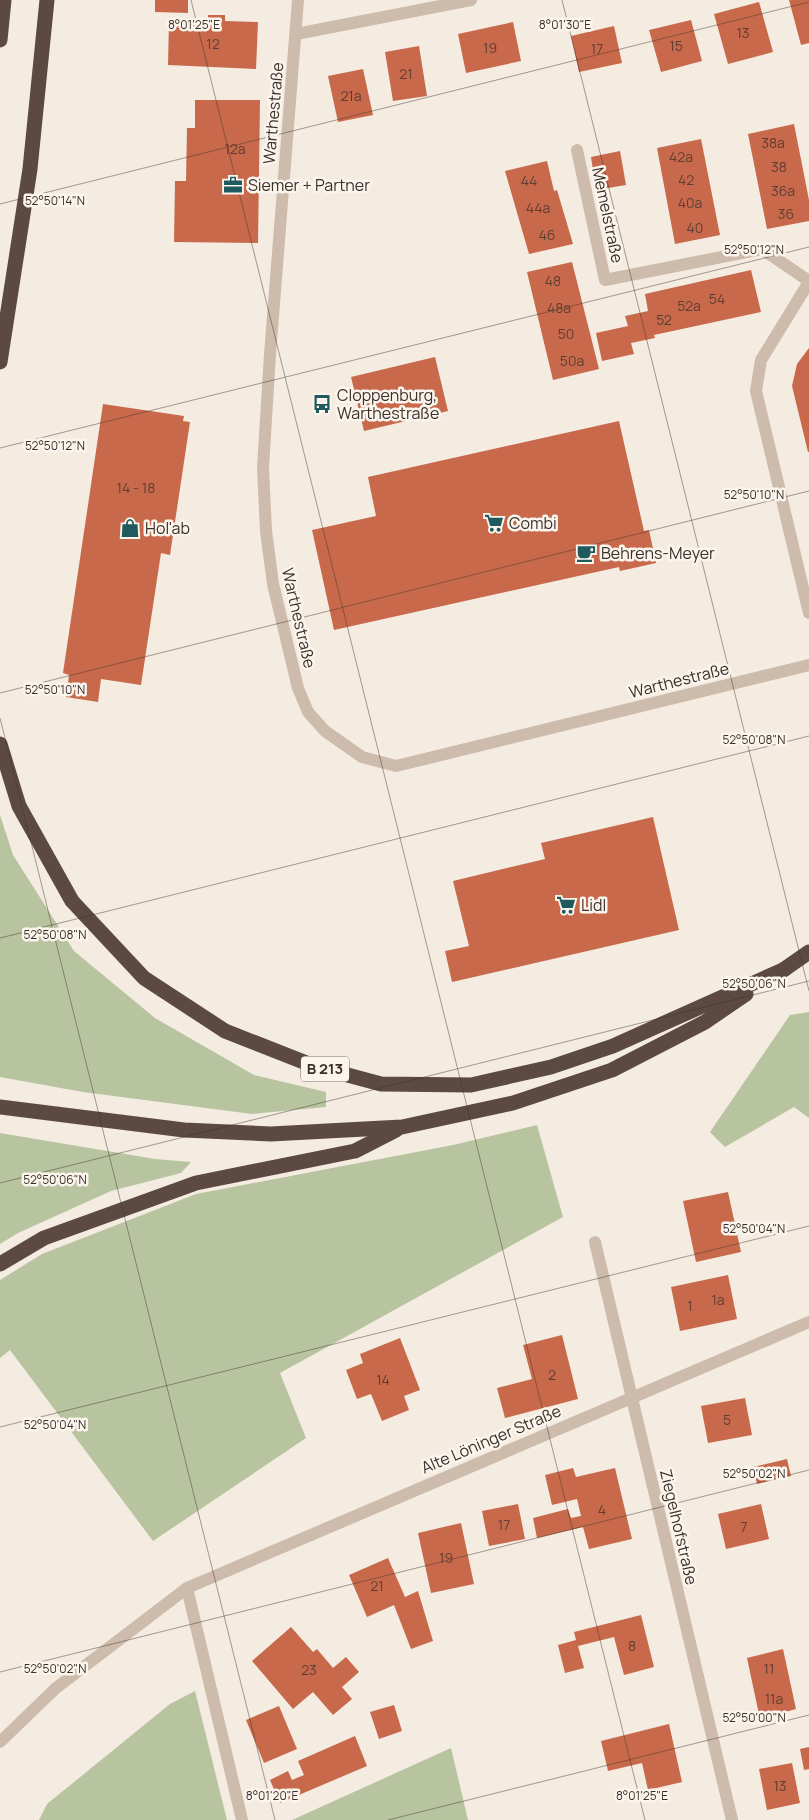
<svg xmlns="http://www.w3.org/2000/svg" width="809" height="1820" font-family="Manrope,sans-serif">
<rect width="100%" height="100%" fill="#f4ebe1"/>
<g fill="#b8c4a0">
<polygon points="0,815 13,855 74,951 155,1018 254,1075 326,1092 326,1107 252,1114 83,1092 0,1077"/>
<polygon points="809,1012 809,1118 794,1107 725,1147 710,1132 790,1015"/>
<polygon points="537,1125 563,1217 280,1373 306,1438 153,1541 10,1350 0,1358 0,1280 42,1254 196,1194 453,1145"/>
<polygon points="0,1133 155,1159 191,1162 181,1173 111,1191 18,1233 0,1244"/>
<polygon points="195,1691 227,1820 39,1820 47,1804 170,1704"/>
<polygon points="451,1748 468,1820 292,1820"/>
</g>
<g fill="#c8694b">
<polygon points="155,0 188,0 188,13 155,12"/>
<polygon points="789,0 809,0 809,43 801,45"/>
<polygon points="759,2 773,52 728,64 714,14"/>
<polygon points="208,15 225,15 225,21 258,22 256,69 168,65 169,21 208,22"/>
<polygon points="691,20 702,61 661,72 649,30"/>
<polygon points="513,22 521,61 466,73 458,34"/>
<polygon points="614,26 622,63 579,72 571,36"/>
<polygon points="419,46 427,96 393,101 385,52"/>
<polygon points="363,69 373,115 338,122 328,76"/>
<polygon points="195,100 260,100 258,243 174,242 175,181 186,181 187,128 195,128"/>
<polygon points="794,124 809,200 809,221 767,229 748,134"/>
<polygon points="701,139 720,235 675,244 657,148"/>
<polygon points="620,151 626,185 596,190 591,157"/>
<polygon points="547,161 554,191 557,190 573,244 529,254 505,171"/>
<polygon points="572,262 599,369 553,380 527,272"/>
<polygon points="751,270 761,312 654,335 655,338 631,343 634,354 602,361 596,333 628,326 625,316 648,311 645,294"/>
<polygon points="809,348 809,452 808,452 792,386 797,364"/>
<polygon points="435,357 448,411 364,431 351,377"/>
<polygon points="103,404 184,416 183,421 190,422 170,555 161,553 141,685 101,679 98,702 66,697 69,675 63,673"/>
<polygon points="619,421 644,531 649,530 656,563 620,571 619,567 334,630 312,530 376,516 368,477"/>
<polygon points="653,817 679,930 452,982 445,951 469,946 453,881 545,859 541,843"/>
<polygon points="728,1192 741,1252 696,1262 683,1201"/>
<polygon points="728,1275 737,1319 680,1331 671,1287"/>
<polygon points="562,1335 578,1399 505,1418 497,1388 532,1379 523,1345"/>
<polygon points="400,1338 420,1390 404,1396 409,1410 382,1421 371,1394 357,1399 346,1370 363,1363 360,1354"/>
<polygon points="745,1398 752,1435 708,1443 701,1406"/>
<polygon points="787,1459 791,1476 757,1484 753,1467"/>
<polygon points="573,1468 576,1477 615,1468 632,1539 589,1549 583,1527 537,1538 533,1518 568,1509 571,1518 581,1516 577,1499 552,1505 545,1475"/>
<polygon points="518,1504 525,1539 489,1546 482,1511"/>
<polygon points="761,1504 769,1539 726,1549 718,1514"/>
<polygon points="461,1523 474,1584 431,1593 418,1533"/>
<polygon points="388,1558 405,1597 418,1591 433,1641 411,1649 394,1605 367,1617 349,1575"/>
<polygon points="641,1615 654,1667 624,1675 614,1637 578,1646 584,1668 565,1673 558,1645 576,1640 574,1632"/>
<polygon points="291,1627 313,1652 317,1649 333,1668 346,1657 359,1672 342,1687 352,1699 333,1715 313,1692 293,1709 252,1661"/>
<polygon points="783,1649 796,1709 760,1719 747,1658"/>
<polygon points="394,1705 402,1731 379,1739 370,1712"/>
<polygon points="279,1706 297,1749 264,1763 246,1720"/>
<polygon points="669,1724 682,1782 648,1790 642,1763 608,1771 601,1741"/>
<polygon points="355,1736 367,1766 280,1803 270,1780 288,1771 292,1780 304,1775 298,1761"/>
<polygon points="809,1747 809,1769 804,1770 800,1749"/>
<polygon points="792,1763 800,1803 767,1810 759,1769"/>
</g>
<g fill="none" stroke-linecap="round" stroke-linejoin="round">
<g stroke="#cdbbac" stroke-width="12">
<polyline points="298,0 270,354 263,468 266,531 273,584 298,688 308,712 325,731 362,757 396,766 809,665"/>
<polyline points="296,34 471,0"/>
<polyline points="577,150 605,280 762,249 809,281"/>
<polyline points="809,282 761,360 756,391 809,613"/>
<polyline points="595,1242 732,1820"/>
<polyline points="187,1588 242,1820"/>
<polyline points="0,1742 56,1688 187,1588 809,1322"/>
</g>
<g stroke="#5c4a42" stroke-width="15">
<polyline points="0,40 4,0"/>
<polyline points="0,362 30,169 47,0"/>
<polyline points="0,744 19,806 72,901 144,978 225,1031 314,1066 381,1084 471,1085 551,1067 613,1046 785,969"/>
<polyline points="776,975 809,952"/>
<polyline points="0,1107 184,1130 271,1134 402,1127 513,1103 612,1070 705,1022 746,994"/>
<polyline points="0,1264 44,1238 196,1183 355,1151 396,1130"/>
</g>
</g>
<path fill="none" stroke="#3b302b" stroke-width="1" stroke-opacity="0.45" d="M191 0 645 1820M562 0 809 991M0 204 809 2M0 448 809 247M0 693 809 491M0 718 275 1820M0 938 809 736M0 1183 809 981M0 1427 809 1226M0 1672 809 1470M388 1820 809 1715"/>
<defs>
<g id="office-bare" transform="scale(1.5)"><path d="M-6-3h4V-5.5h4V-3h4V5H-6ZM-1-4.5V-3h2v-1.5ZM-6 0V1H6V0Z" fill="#1f5a5e" stroke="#fbf5ee" stroke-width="2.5" paint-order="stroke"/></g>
<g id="bus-bare" transform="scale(1.5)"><path d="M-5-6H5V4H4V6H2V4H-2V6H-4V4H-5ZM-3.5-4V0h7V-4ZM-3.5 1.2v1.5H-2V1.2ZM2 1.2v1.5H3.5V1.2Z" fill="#1f5a5e" stroke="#fbf5ee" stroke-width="2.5" paint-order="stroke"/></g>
<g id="supermarket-bare" transform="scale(1.5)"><path d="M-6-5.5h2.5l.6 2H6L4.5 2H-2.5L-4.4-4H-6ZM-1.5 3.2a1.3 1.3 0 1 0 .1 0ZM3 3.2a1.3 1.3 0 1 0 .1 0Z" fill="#1f5a5e" stroke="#fbf5ee" stroke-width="2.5" paint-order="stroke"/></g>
<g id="shop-bare" transform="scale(1.5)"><path d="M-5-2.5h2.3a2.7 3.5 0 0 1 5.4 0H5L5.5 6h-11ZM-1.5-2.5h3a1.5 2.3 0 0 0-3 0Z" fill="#1f5a5e" stroke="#fbf5ee" stroke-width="2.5" paint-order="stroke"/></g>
<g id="cafe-bare" transform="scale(1.5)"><path d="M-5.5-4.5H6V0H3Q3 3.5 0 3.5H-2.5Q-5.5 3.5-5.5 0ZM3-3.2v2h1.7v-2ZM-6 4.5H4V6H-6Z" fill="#1f5a5e" stroke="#fbf5ee" stroke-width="2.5" paint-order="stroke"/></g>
</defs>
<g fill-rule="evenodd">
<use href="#office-bare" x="233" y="185"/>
<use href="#bus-bare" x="322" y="404"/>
<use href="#supermarket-bare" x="494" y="523"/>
<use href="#shop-bare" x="130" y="528"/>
<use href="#cafe-bare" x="586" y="553"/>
<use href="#supermarket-bare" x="566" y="905"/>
</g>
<g text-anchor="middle" stroke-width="5" stroke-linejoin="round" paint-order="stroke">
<g font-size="14" fill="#5e3e33">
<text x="743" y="38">13</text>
<text x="213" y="49">12</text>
<text x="676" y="51">15</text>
<text x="490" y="53">19</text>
<text x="597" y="54">17</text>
<text x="406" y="79">21</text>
<text x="351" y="101">21a</text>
<text x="773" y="148">38a</text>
<text x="235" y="154">12a</text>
<text x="681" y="162">42a</text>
<text x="779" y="172">38</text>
<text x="686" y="185">42</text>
<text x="529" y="186">44</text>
<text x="783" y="196">36a</text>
<text x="690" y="208">40a</text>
<text x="538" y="213">44a</text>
<text x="786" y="219">36</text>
<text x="695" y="233">40</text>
<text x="547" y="240">46</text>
<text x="553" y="286">48</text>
<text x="717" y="304">54</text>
<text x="689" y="311">52a</text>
<text x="559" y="313">48a</text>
<text x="664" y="325">52</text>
<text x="566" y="339">50</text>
<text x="572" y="366">50a</text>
<text x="136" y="493">14 - 18</text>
<text x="718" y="1305">1a</text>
<text x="690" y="1311">1</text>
<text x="552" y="1380">2</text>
<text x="383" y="1385">14</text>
<text x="727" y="1425">5</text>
<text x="602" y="1515">4</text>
<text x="504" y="1530">17</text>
<text x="744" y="1532">7</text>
<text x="446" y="1563">19</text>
<text x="377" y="1591">21</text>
<text x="632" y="1651">8</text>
<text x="769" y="1674">11</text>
<text x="309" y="1675">23</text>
<text x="774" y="1704">11a</text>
<text x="780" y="1791">13</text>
</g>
<rect fill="#fbf5ee" stroke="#756b66" stroke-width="1" x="301" y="1056.5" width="48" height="25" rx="4"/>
<g font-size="15" font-weight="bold" fill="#3b302b">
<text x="325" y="1074">B 213</text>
</g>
<g font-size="16" fill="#3b302b" stroke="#fbf5ee">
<text transform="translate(273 113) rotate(-85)" y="6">Warthestraße</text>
<text transform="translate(608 215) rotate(78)" y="6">Memelstraße</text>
<text transform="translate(299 618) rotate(77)" y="6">Warthestraße</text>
<text transform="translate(679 680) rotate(-14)" y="6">Warthestraße</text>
<text transform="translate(491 1439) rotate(-23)" y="6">Alte Löninger Straße</text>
<text transform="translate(679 1527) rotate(77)" y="6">Ziegelhofstraße</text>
</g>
<g font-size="16" fill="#3b302b" stroke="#fbf5ee" text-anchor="start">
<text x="248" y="191">Siemer + Partner</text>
<text x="337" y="401">Cloppenburg,<tspan x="337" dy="18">Warthestraße</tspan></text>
<text x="509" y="529">Combi</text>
<text x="145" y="534">Hol'ab</text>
<text x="601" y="559">Behrens-Meyer</text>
<text x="581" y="911">Lidl</text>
</g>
</g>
<g font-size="12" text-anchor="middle" fill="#3b302b" stroke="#fbf5ee" stroke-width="5" stroke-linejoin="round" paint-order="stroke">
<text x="194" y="29">8°01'25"E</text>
<text x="565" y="29">8°01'30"E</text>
<text x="55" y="205">52°50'14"N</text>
<text x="754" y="254">52°50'12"N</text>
<text x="55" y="450">52°50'12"N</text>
<text x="754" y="499">52°50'10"N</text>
<text x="55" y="694">52°50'10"N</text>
<text x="754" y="744">52°50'08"N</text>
<text x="55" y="939">52°50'08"N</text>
<text x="754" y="988">52°50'06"N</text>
<text x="55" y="1184">52°50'06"N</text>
<text x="754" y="1233">52°50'04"N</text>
<text x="55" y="1429">52°50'04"N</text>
<text x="754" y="1478">52°50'02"N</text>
<text x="55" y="1673">52°50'02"N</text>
<text x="754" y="1722">52°50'00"N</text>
<text x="272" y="1800">8°01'20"E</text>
<text x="642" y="1800">8°01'25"E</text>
</g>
</svg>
